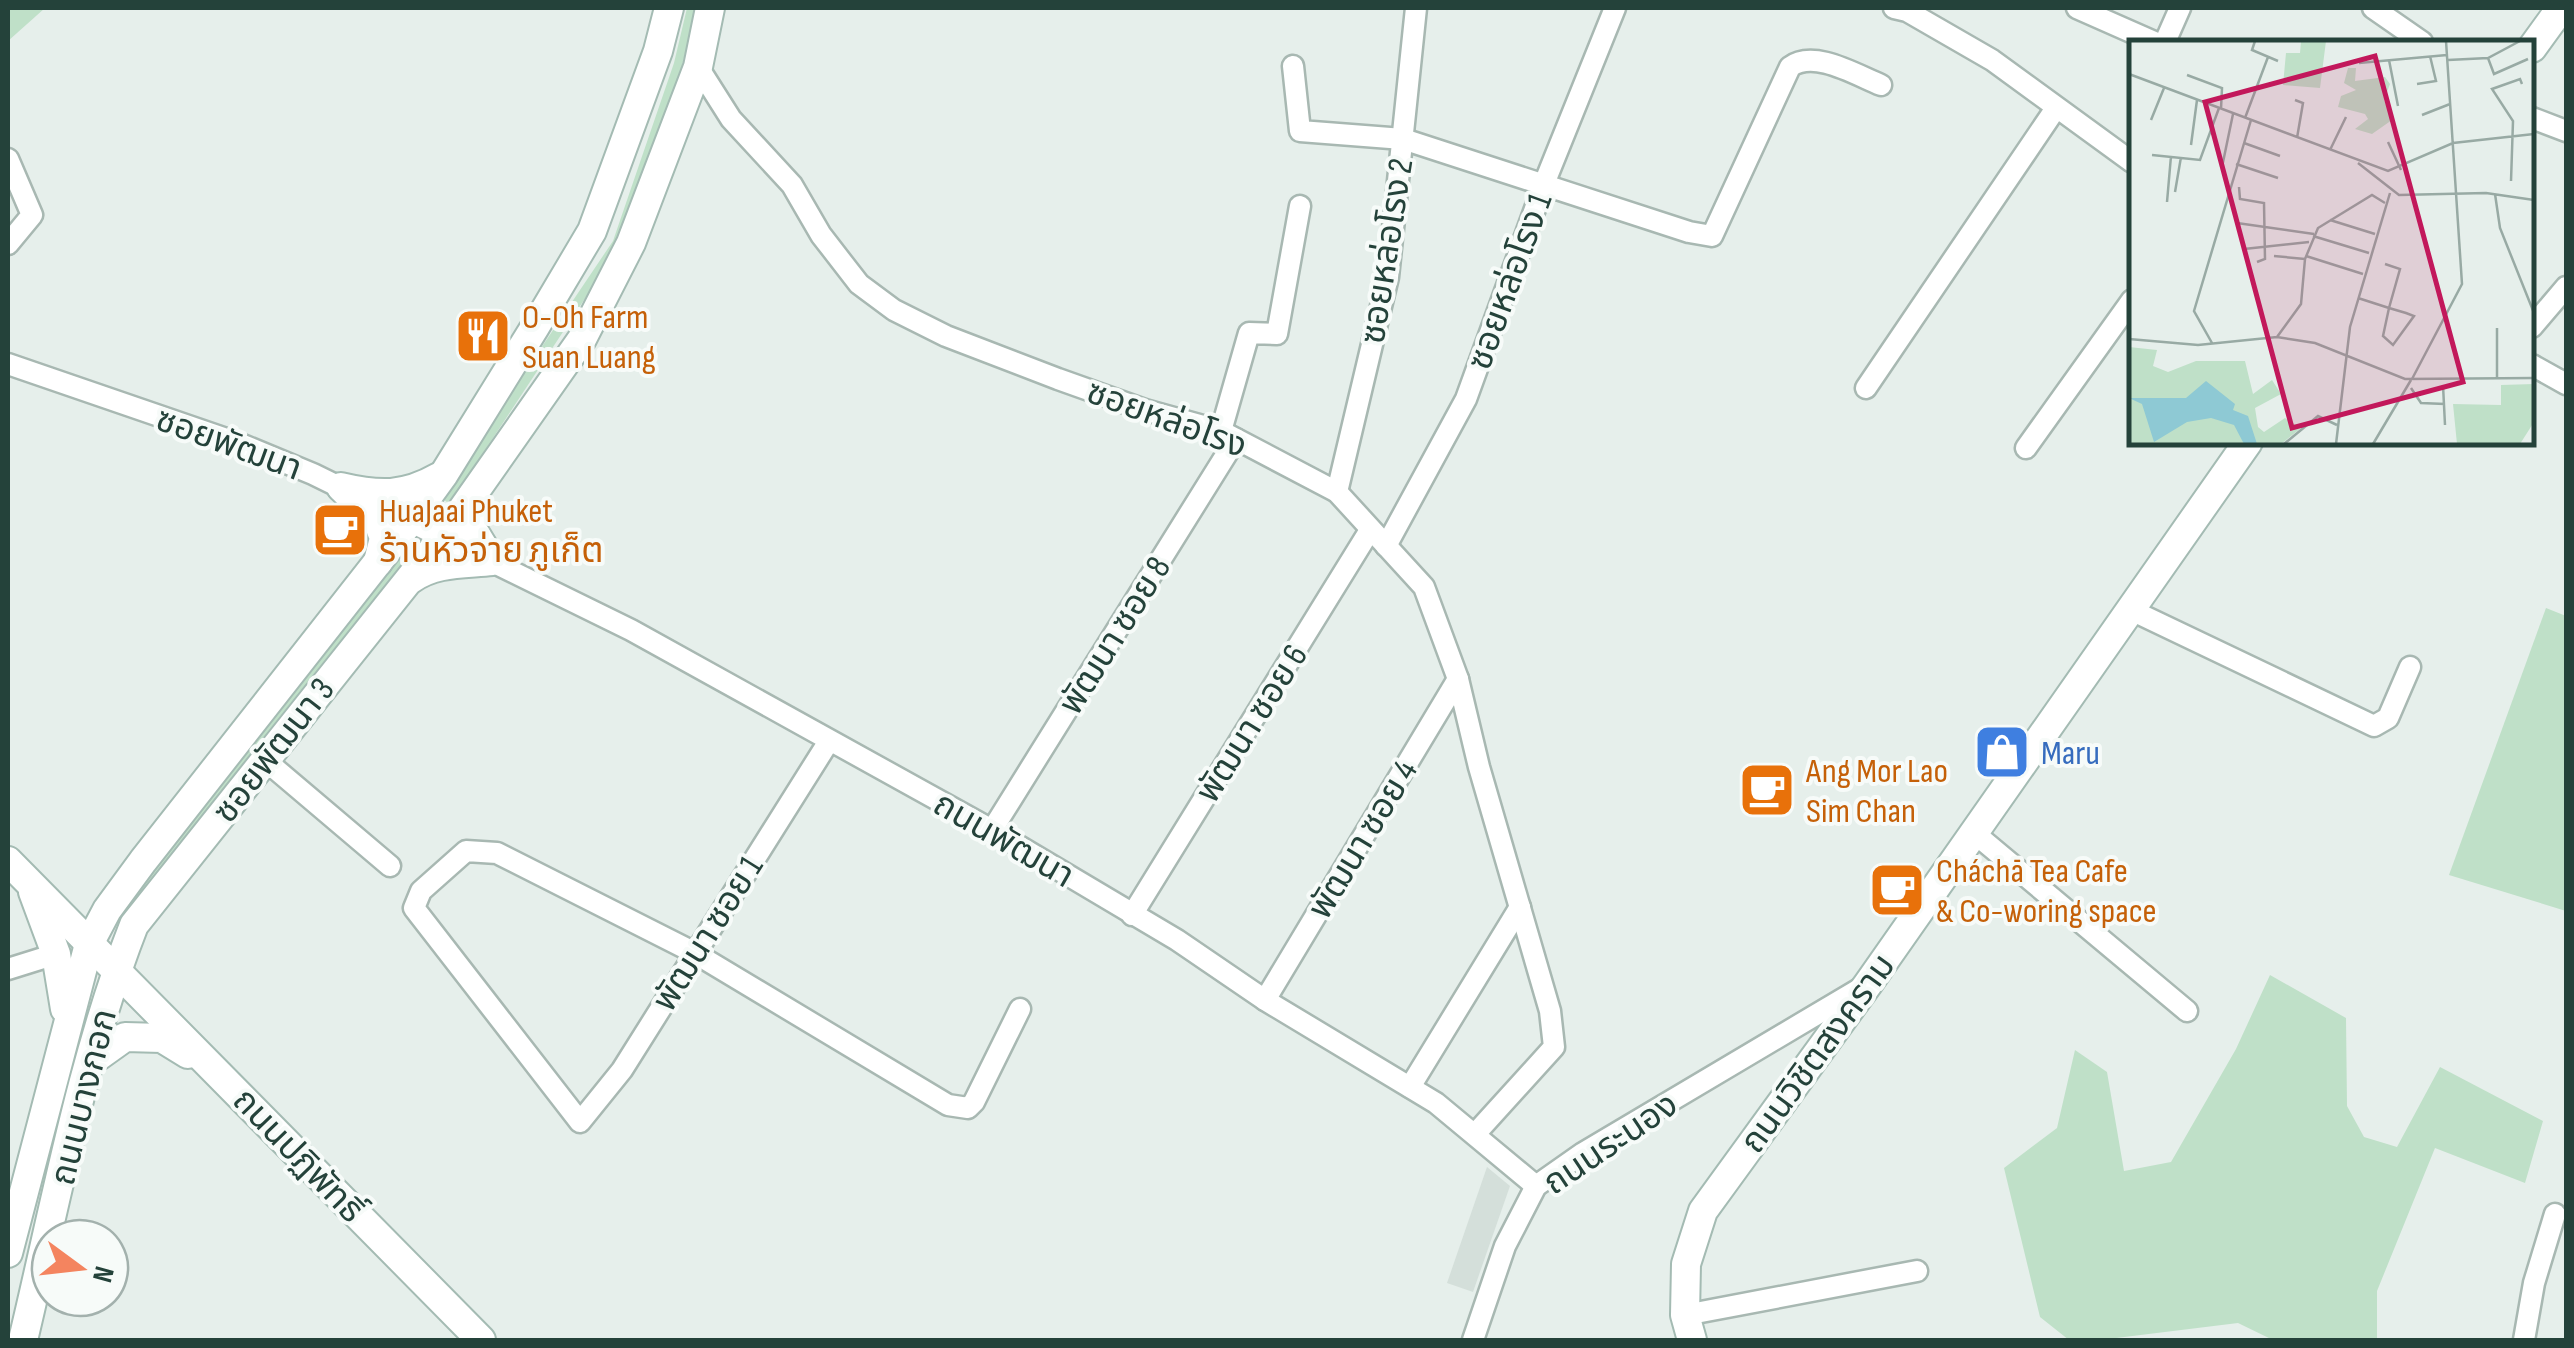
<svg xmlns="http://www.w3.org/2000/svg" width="2574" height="1348" font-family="'Sofia Sans Condensed','Noto Sans Thai',sans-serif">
<rect width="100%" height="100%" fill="#e6efeb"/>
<polygon fill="#d4dfda" points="1487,1167 1510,1186 1473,1292 1447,1283"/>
<g fill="#bfe0c8">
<polygon points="8,8 45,8 8,41"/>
<polygon points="687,8 696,8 682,66 619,247 454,497 447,502 443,499 444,492 613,241 674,63"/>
<polygon points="400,560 401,570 129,911 127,901 391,561"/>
<polygon points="2546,608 2566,616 2566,911 2449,875"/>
<polygon points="2270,975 2346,1018 2347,1106 2364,1137 2397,1147 2440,1067 2543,1121 2525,1183 2435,1148 2377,1291 2377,1340 2273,1340 2238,1323 2100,1340 2069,1340 2040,1317 2004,1168 2057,1128 2075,1050 2107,1072 2124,1171 2171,1162 2236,1049"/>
</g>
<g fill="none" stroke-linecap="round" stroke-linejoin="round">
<g stroke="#a8b8b2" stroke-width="25">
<g id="street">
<polyline points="1894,8 1907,11 1992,60 2132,162"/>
<polyline points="2077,8 2154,42"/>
<polyline points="2373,8 2422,42"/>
<polyline points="2165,42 2180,8"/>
<path d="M1293 66 1300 131 1403 139 1689 232 1712 236 1790 67C1814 49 1856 75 1881 85"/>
<polyline points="698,67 731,119 792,185 821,235 859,284 894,310 946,336 1058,379 1145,410 1221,431 1337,492 1424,587 1458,679 1479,767 1550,1011 1554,1047 1476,1133"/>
<polyline points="2532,118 2566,131"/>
<polyline points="8,159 32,215 8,244"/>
<polyline points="2532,327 2566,287"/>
<polyline points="8,364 238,443 313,474 631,630 992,830 1177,940 1265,1000 1436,1103 1536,1186"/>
<polyline points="2532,365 2566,384"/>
<polyline points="1866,388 2056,108"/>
<polyline points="1221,431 1249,333 1277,334 1300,206"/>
<polyline points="2026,448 2132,300"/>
<polyline points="1337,492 1388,277 1416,8"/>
<polyline points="1386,546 1466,399 1544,184 1615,8"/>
<polyline points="2129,609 2374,726 2388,718 2410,667"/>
<polyline points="829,741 622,1070 580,1122 414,908 421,891 466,851 497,853 693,952 948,1105 968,1108 974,1102 1020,1009"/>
<polyline points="265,760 390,866"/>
<polyline points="992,830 1236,439"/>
<polyline points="1973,832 2187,1011"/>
<polyline points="1132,915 1370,530"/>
<polyline points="8,969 56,954"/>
<polyline points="1265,1000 1458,679"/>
<polyline points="1410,1087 1520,907"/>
<polyline points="1685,1315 1917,1271"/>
<polyline points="1473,1340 1505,1246 1536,1186 1583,1153 1861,988"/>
<polyline points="2524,1340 2534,1283 2555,1214"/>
</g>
</g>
<g stroke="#a4bbb3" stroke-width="32">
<g id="secondary">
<polyline points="2532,48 2561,8"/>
<path d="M341 487C379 496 404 497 439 477"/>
<polyline points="342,488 379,525 384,538 378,562"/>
<path d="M411 579C435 562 463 564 492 561L470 525 473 495"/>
<polyline points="8,861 481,1340"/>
<polyline points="33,892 56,954 65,1009"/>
<polyline points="90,1062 125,1037 162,1038 188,1054"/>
<polyline points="8,1253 89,944 107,910 143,861 410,521 444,474 535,327 592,231 658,51 669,8"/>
<path d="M23 1340C56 1202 82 1058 134 925L443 537 582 339 631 243 698 67 710 8"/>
<polyline points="1692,1340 1685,1315 1686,1264 1703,1211 1868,984 2248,442"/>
</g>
</g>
<use href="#street" stroke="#fff" stroke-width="20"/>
<use href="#secondary" stroke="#fff" stroke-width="28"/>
</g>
<defs>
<g id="restaurant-square" transform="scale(2.875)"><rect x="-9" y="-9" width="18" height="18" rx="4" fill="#e8710a" stroke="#f7fbf9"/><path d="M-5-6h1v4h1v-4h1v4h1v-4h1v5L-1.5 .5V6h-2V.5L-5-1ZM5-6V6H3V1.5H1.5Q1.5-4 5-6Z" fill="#fff"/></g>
<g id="cafe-square" transform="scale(2.875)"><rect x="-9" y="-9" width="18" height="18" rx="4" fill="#e8710a" stroke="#f7fbf9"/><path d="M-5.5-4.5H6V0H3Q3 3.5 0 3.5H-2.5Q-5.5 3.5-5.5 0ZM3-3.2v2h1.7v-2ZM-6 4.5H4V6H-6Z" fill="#fff"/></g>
<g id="shop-square" transform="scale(2.875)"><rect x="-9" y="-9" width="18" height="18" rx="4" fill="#3f7fe0" stroke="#f7fbf9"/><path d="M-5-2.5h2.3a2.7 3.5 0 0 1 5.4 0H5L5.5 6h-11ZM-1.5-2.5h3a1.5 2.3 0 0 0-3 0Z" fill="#fff"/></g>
</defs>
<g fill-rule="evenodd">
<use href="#restaurant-square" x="483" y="336"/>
<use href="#cafe-square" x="340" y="530"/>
<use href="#shop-square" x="2002" y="752"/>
<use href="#cafe-square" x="1767" y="790"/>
<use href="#cafe-square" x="1897" y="890"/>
</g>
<g text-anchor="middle" stroke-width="8" stroke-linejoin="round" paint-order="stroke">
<g font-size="35" fill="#24423a" stroke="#f7fbf9">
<text transform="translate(1386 251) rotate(-81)" y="12">ซอยหล่อโรง 2</text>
<text transform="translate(1509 281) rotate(-70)" y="12">ซอยหล่อโรง 1</text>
<text transform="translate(1167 418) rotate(20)" y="12">ซอยหล่อโรง</text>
<text transform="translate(229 443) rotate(20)" y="12">ซอยพัฒนา</text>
<text transform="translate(1114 635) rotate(-58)" y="12">พัฒนา ซอย 8</text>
<text transform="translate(1251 723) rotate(-58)" y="12">พัฒนา ซอย 6</text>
<text transform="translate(273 750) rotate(-52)" y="12">ซอยพัฒนา 3</text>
<text transform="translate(1004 839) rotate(30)" y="12">ถนนพัฒนา</text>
<text transform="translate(1362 839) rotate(-59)" y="12">พัฒนา ซอย 4</text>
<text transform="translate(707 933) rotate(-58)" y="12">พัฒนา ซอย 1</text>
<text transform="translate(1817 1053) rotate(-54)" y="12">ถนนวิชิตสงคราม</text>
<text transform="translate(83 1097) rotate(-76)" y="12">ถนนบางกอก</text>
<text transform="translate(1610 1143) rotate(-34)" y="12">ถนนระนอง</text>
<text transform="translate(299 1155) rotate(46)" y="12">ถนนปฏิพัทธิ์</text>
</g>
<g font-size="35" fill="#c56008" stroke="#f7fbf9" text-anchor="start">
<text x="522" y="328">O-Oh Farm<tspan x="522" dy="40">Suan Luang</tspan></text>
<text x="379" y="522">HuaJaai Phuket<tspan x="379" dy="40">ร้านหัวจ่าย ภูเก็ต</tspan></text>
<text x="1806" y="782">Ang Mor Lao<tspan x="1806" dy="40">Sim Chan</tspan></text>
<text x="1936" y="882">Cháchā Tea Cafe<tspan x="1936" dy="40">&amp; Co-woring space</tspan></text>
</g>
<g font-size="35" fill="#366cbe" stroke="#f7fbf9" text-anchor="start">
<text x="2041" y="764">Maru</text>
</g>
</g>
<g transform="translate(2129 40)">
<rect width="405" height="405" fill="#e6efeb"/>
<path d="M172 1H197L191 48 154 45 157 13H171ZM219 28H227L226 41 256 37 261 44 255 60 263 80 243 94 226 89 239 79 236 74 209 67 212 56 227 50 215 43ZM0 307 28 310 24 326 39 332 67 321H116L124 354 143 340 152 354 126 368 129 387 135 392 156 378 172 388 152 404H0ZM405 344V382L391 404H328L324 364 372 365V345Z" fill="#bfe0c8"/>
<path d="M77 341 106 364 104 370 119 376 128 404H115L105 385 82 378 58 382 25 402 13 364 0 358H57Z" fill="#8ec9d4"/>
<path fill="none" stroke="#98aaa4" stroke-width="2.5" d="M126 1 123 10 149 21M359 18 365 34 399 19M260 20 269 66M319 20 359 18 391 1M230 23 318 15M0 34 259 131 324 103 405 94M58 35 93 48 92 69M288 44 307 41 301 16M166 60 174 63 168 98M293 75 321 64M116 78 139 17M22 80 35 48M259 102 272 130M115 103 151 116M62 105 68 60M201 110 217 77M23 115 71 120 90 68M229 123 270 155 357 153 405 160M107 124 149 138M93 127 104 74M382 141 384 81 363 49 391 39 393 44M110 147 111 159 135 163 136 219 128 222M46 152 52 117M366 154 371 188 405 273M38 162 42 116M201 180 246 194M108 183 185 194M184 196 240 213M115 209 180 202M145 216 176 219M177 216 234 234M229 258 260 268 277 273 285 276 264 305 254 296 260 268 271 229 256 224M368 288V339M148 297 172 264 176 219 189 188 243 155 256 163M0 299 69 305 148 297 186 303 276 339 405 338M83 303 65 271 122 80M283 339 333 244 317 1M314 345 316 385M282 348 292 363 316 364M155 404 189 376 208 385M207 404 221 287 261 153M244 404 282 340"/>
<path fill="#c2185b" fill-opacity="0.15" stroke="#c2185b" stroke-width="5" d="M246 16 334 342 163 388 76 62Z"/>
<rect width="405" height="405" fill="none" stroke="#24423a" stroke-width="5"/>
</g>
<rect width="2574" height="1348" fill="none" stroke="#24423a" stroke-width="20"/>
<g transform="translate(80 1268) rotate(105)"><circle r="48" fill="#f7fbf9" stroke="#a3b1ad" stroke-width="2.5"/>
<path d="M0-8L18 38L0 25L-18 38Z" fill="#f4845f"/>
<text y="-15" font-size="28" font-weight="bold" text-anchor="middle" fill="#24423a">N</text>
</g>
</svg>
